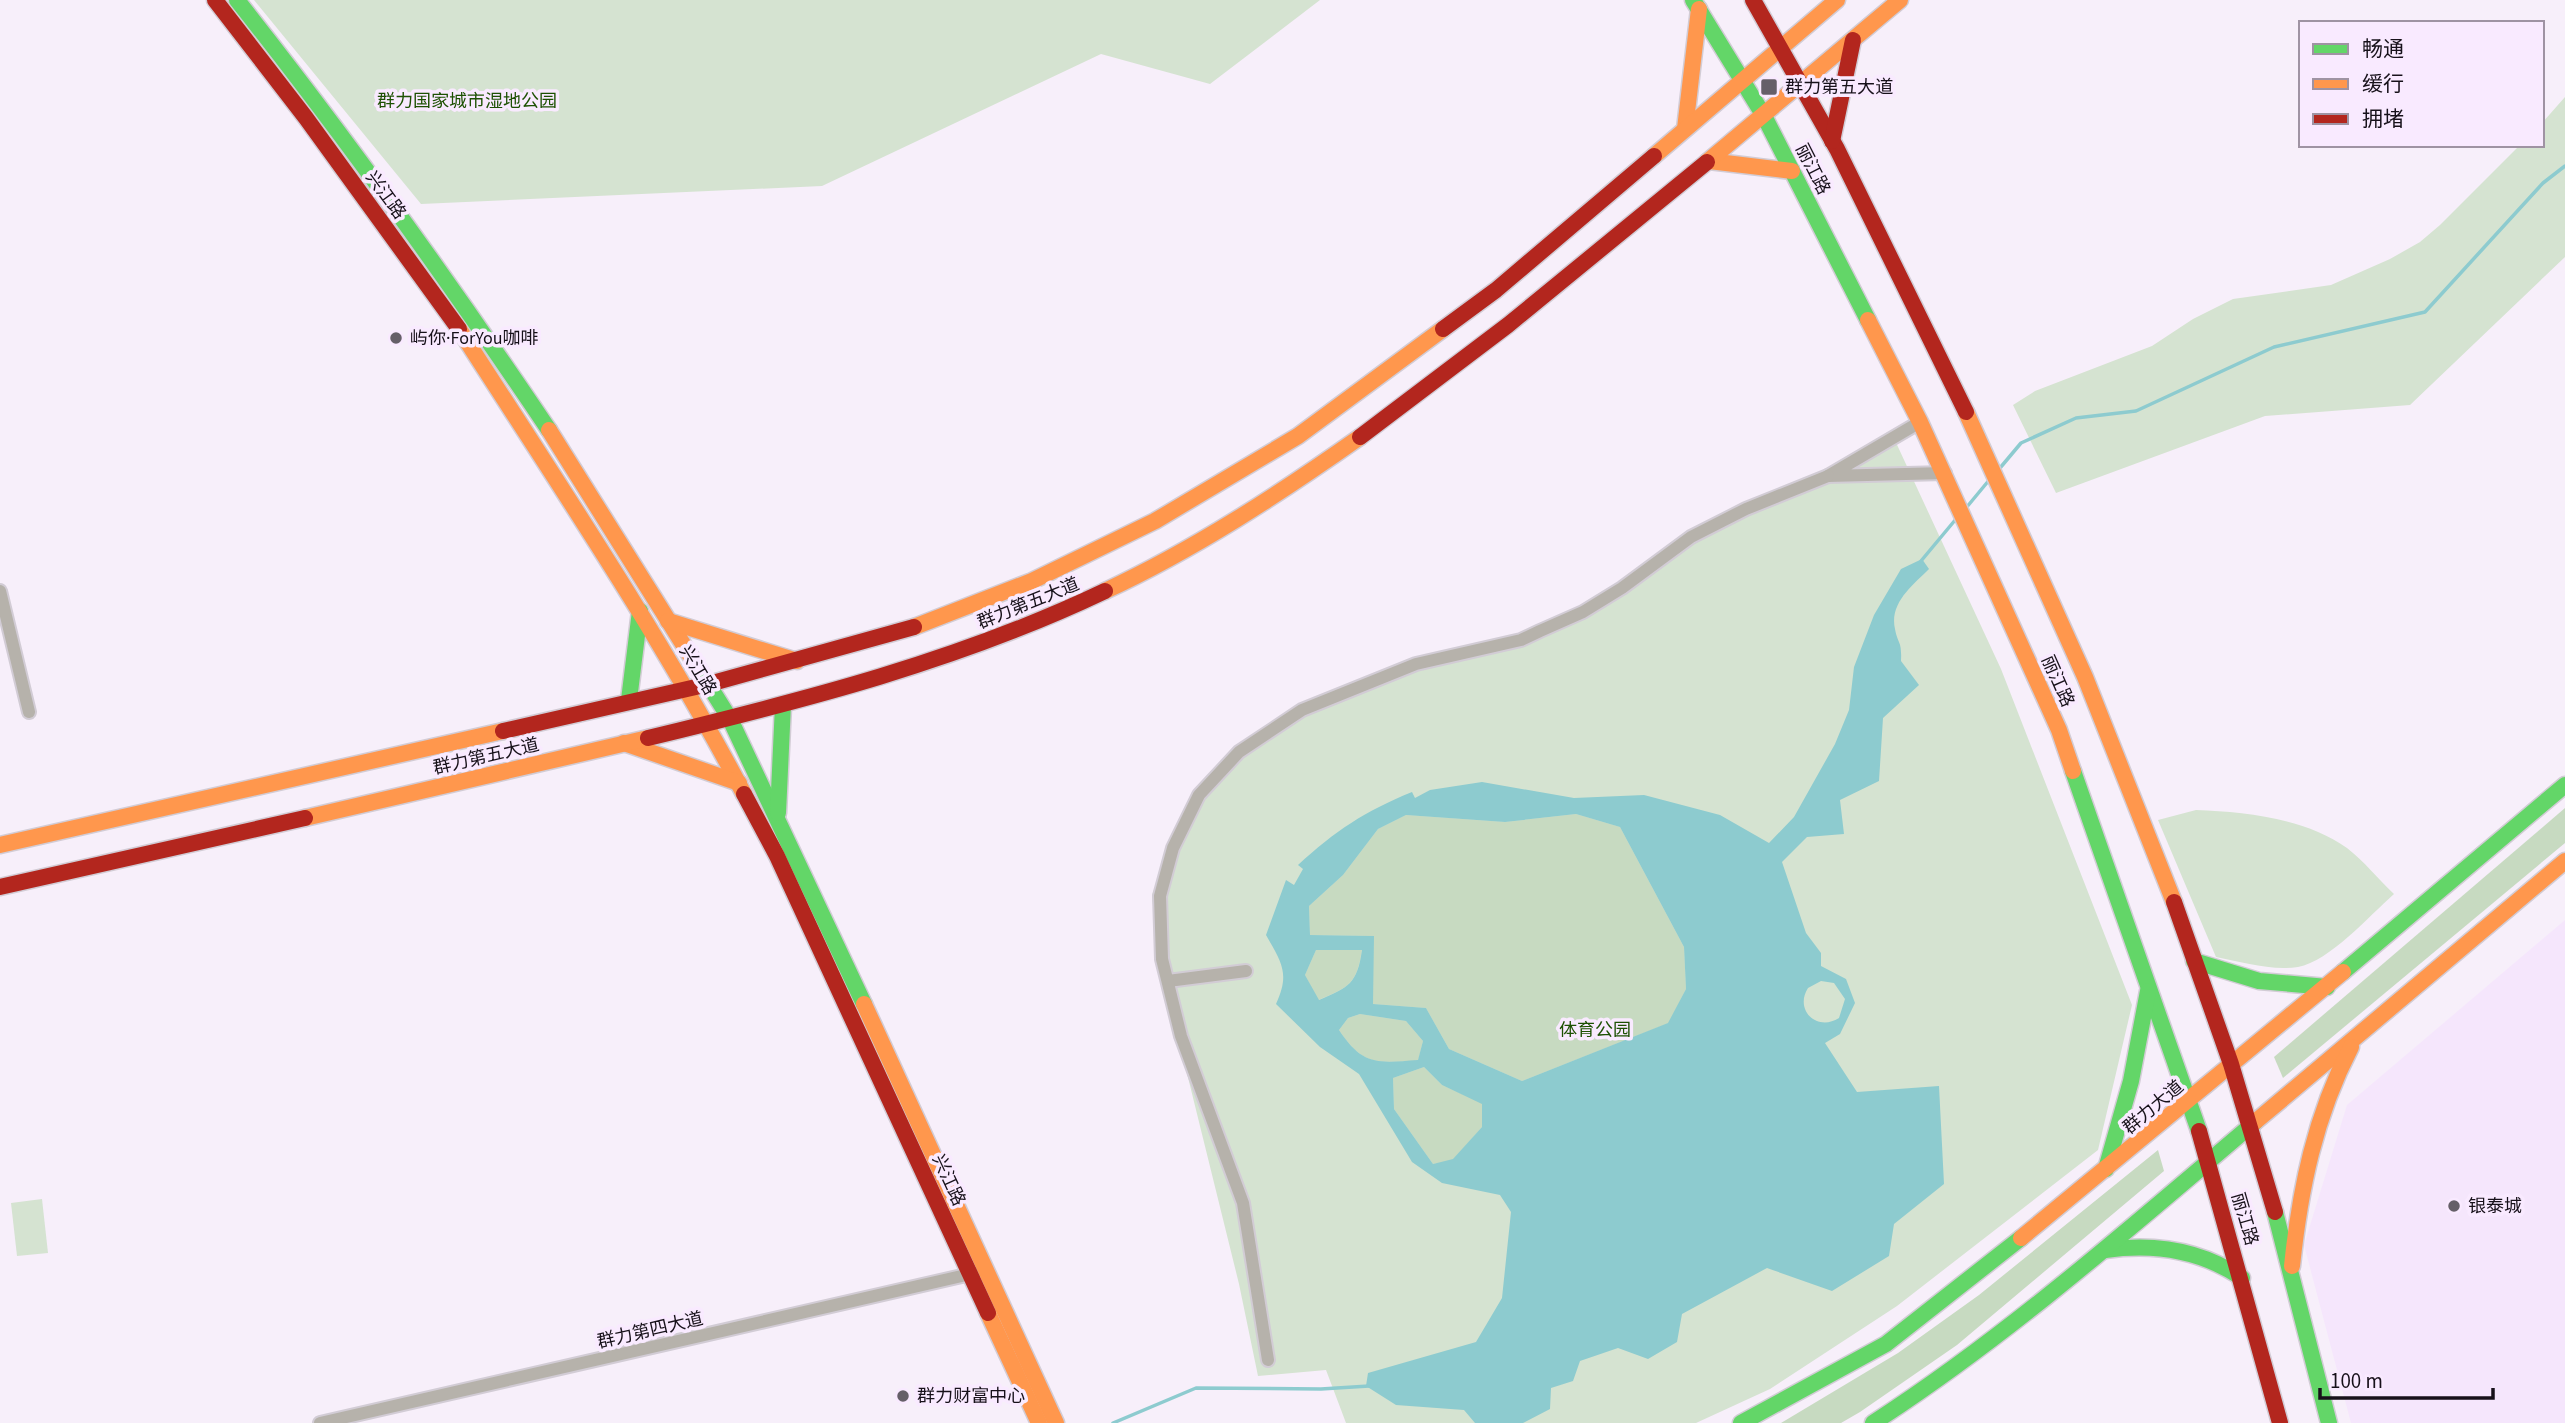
<svg xmlns="http://www.w3.org/2000/svg" width="2565" height="1423" font-family="'Source Sans 3','Noto Sans SC',sans-serif">
<rect width="100%" height="100%" fill="#f7effa"/>
<polygon fill="#f5e6fc" points="2565,920 2565,1423 2351,1423 2304,1245 2347,1105"/>
<g fill="#d5e3d1">
<polygon points="254,0 1320,0 1210,84 1101,54 822,186 421,204"/>
<polygon points="2565,97 2565,257 2410,405 2265,416 2056,493 2013,405 2035,391 2152,346 2193,319 2233,299 2331,285 2390,259 2420,242 2440,225 2520,145 2542,145 2542,123"/>
<polygon points="1892,434 2001,669 2132,1005 2098,1150 1897,1306 1770,1389 1696,1423 1346,1423 1326,1370 1258,1376 1239,1284 1159,960 1152,895 1186,805 1234,751 1322,702 1425,657 1527,643 1594,613 1706,535"/>
<path d="M2196 810C2246 812 2305 818 2347 848 2364 861 2379 880 2394 894 2369 916 2330 961 2298 967 2271 971 2242 962 2216 957L2158 820Z"/>
<polygon points="42,1199 48,1253 17,1256 11,1203"/>
</g>
<g fill="#c7dac1">
<polygon points="2565,808 2565,843 2283,1078 2274,1057"/>
<polygon points="1576,814 1620,827 1684,947 1686,989 1669,1023 1522,1081 1449,1049 1426,1008 1373,1004 1373,936 1310,935 1309,906 1343,875 1378,829 1406,815 1505,822"/>
<path d="M1362 949C1357 984 1349 987 1318 1000L1305 975 1316 950Z"/>
<path d="M1360 1014 1406 1021 1423 1041 1418 1061C1376 1062 1364 1067 1339 1030L1348 1018Z"/>
<polygon points="1424,1067 1442,1085 1482,1103 1482,1127 1453,1160 1433,1164 1394,1109 1393,1078"/>
<polygon points="2158,1150 2164,1171 1957,1345 1860,1412 1841,1423 1781,1423 1898,1353 1979,1295"/>
</g>
<path fill="#8dcbcf" fill-rule="evenodd" d="M1922 559 1929 569C1913 585 1889 603 1895 629 1898 645 1902 640 1901 661L1919 685 1883 718 1879 781 1840 800 1844 834 1807 837 1782 862 1806 933 1821 953V966L1846 979 1855 1003 1840 1034 1825 1043 1857 1092 1939 1086 1944 1184 1894 1224 1889 1256 1832 1291 1767 1268 1682 1314 1677 1342 1648 1359 1618 1348 1580 1361 1573 1381 1551 1388 1550 1409 1523 1423H1475L1464 1410 1396 1405 1366 1386 1368 1373 1476 1342 1502 1298 1511 1212 1500 1195 1442 1183 1412 1162 1359 1074 1320 1047 1276 1004C1290 974 1282 963 1266 935L1286 880 1294 885 1303 869 1298 865C1335 831 1365 811 1412 792L1415 798 1430 790 1482 782 1574 798 1644 795 1720 815 1769 843 1794 817 1835 744 1849 710 1854 667 1874 615 1901 569ZM1576 814 1620 827 1684 947 1686 989 1668 1023 1522 1081 1449 1049 1426 1008 1373 1004 1374 936 1310 935 1309 906 1343 875 1378 829 1406 815 1505 822ZM1316 950H1362C1357 984 1349 987 1319 1000L1305 975ZM1821 981 1834 983 1845 999 1839 1018C1817 1032 1794 1010 1808 988ZM1360 1014 1406 1021 1423 1041 1418 1060C1377 1063 1363 1066 1339 1030L1348 1018ZM1424 1067 1442 1085 1482 1104V1127L1453 1159 1433 1164 1394 1109 1393 1078Z"/>
<g fill="none" stroke-linecap="round" stroke-linejoin="round">
<g stroke="#8dcbcf" stroke-width="3.5">
<polyline points="2000,468 2021,443 2076,418 2136,411 2274,347 2425,312 2543,183 2565,166"/>
<polyline points="1966,508 1990,479"/>
<polyline points="1921,561 1956,519"/>
<polyline points="1113,1423 1196,1388 1321,1389 1369,1386"/>
</g>
<g stroke="#d2ccd5" stroke-width="16">
<g id="street">
<polyline points="1920,422 1828,476 1945,473"/>
<polyline points="0,591 29,712"/>
<polyline points="1168,981 1246,971"/>
<polyline points="1268,1360 1243,1203 1181,1036 1162,959 1160,896 1173,848 1199,795 1239,752 1302,710 1416,664 1521,640 1540,631 1583,612 1622,588 1691,537 1746,509 1828,476"/>
<polyline points="320,1423 975,1273"/>
</g>
</g>
<g stroke="#d2ccd5" stroke-width="19">
<g id="fast">
<path d="M237 0C347 139 450 283 549 430"/>
<polyline points="1693,0 1764,116 1868,320"/>
<polyline points="693,660 730,719 864,1004"/>
<polyline points="629,700 640,611"/>
<polyline points="2073,771 2199,1131"/>
<polyline points="778,813 783,705"/>
<polyline points="2194,961 2259,981 2327,987"/>
<polyline points="2343,972 2565,785"/>
<polyline points="2106,1169 2131,1081 2148,991"/>
<polyline points="2275,1212 2329,1423"/>
<path d="M2105 1250C2154 1243 2201 1250 2242 1278"/>
<polyline points="1741,1423 1886,1344 2021,1238"/>
<path d="M1873 1423C2009 1335 2131 1227 2255 1122"/>
</g>
</g>
<g stroke="#d2ccd5" stroke-width="19">
<g id="slow">
<polyline points="1685,129 1699,9"/>
<polyline points="1654,156 1837,0"/>
<polyline points="1709,161 1792,171"/>
<polyline points="1707,162 1900,0"/>
<polyline points="1868,320 1920,422 2059,730 2073,771"/>
<path d="M459 329C557 482 659 633 744 794"/>
<polyline points="1966,412 2085,677 2174,902"/>
<polyline points="549,430 693,660"/>
<path d="M1105 591C1195 549 1279 494 1360 437"/>
<polyline points="668,621 797,661"/>
<polyline points="914,627 1032,581 1155,521 1298,436 1443,329"/>
<polyline points="624,743 739,783"/>
<polyline points="305,818 648,738"/>
<polyline points="0,845 503,731"/>
<polyline points="864,1004 1056,1423"/>
<polyline points="2255,1122 2565,861"/>
<polyline points="2021,1238 2343,972"/>
<path d="M2292 1266C2300 1189 2315 1116 2351 1047"/>
<polyline points="988,1313 1039,1423"/>
</g>
</g>
<g stroke="#d2ccd5" stroke-width="19">
<g id="jam">
<polyline points="215,0 306,118 459,329"/>
<polyline points="1753,0 1837,149 1966,412"/>
<polyline points="1832,141 1853,40"/>
<polyline points="1443,329 1496,290 1654,156"/>
<polyline points="1360,437 1508,325 1707,162"/>
<polyline points="503,731 709,684 914,627"/>
<path d="M648 738C805 700 958 661 1105 591"/>
<polyline points="744,794 777,856 988,1313"/>
<polyline points="0,887 305,818"/>
<polyline points="2174,902 2231,1064 2275,1212"/>
<polyline points="2199,1131 2280,1423"/>
</g>
</g>
<use href="#street" stroke="#b6b2ab" stroke-width="12"/>
<use href="#fast" stroke="#63d668" stroke-width="16"/>
<use href="#slow" stroke="#ff974d" stroke-width="16"/>
<use href="#jam" stroke="#b3261e" stroke-width="16"/>
</g>
<g fill="#655f68" stroke="#f9eaff" stroke-width="2.5">
<rect x="1760" y="78" width="18" height="18" rx="3.5"/>
<circle cx="396" cy="338" r="7"/>
<circle cx="2454" cy="1206" r="7"/>
<circle cx="903" cy="1396" r="7"/>
</g>
<g text-anchor="middle" stroke-width="7" stroke-linejoin="round" paint-order="stroke">
<g font-size="18" fill="#17111a" stroke="#f9eaff" text-anchor="start">
<text x="1785" y="93">群力第五大道</text>
<text x="410" y="344">屿你·ForYou咖啡</text>
<text x="2468" y="1212">银泰城</text>
<text x="917" y="1402">群力财富中心</text>
</g>
<g font-size="18" fill="#1d5103" stroke="#f9eaff">
<text x="467" y="107">群力国家城市湿地公园</text>
<text x="1595" y="1036">体育公园</text>
</g>
<g font-size="18" fill="#17111a" stroke="#f9eaff">
<text transform="translate(1813 169) rotate(63)" y="6">丽江路</text>
<text transform="translate(386 195) rotate(54)" y="6">兴江路</text>
<text transform="translate(1028 603) rotate(-22)" y="6">群力第五大道</text>
<text transform="translate(698 670) rotate(59)" y="6">兴江路</text>
<text transform="translate(2058 681) rotate(66)" y="6">丽江路</text>
<text transform="translate(486 756) rotate(-13)" y="6">群力第五大道</text>
<text transform="translate(2153 1107) rotate(-40)" y="6">群力大道</text>
<text transform="translate(949 1180) rotate(65)" y="6">兴江路</text>
<text transform="translate(2245 1219) rotate(74)" y="6">丽江路</text>
<text transform="translate(650 1330) rotate(-13)" y="6">群力第四大道</text>
</g>
</g>
<rect x="2299" y="21" width="245" height="126" fill="#f9eaff" stroke="#9f93a3" stroke-width="2"/>
<rect x="2313" y="44" width="35" height="10" fill="#63d668" stroke="#9f93a3" stroke-width="2"/>
<text x="2362" y="56" font-size="21" fill="#17111a">畅通</text>
<rect x="2313" y="79" width="35" height="10" fill="#ff974d" stroke="#9f93a3" stroke-width="2"/>
<text x="2362" y="91" font-size="21" fill="#17111a">缓行</text>
<rect x="2313" y="114" width="35" height="10" fill="#b3261e" stroke="#9f93a3" stroke-width="2"/>
<text x="2362" y="126" font-size="21" fill="#17111a">拥堵</text>
<path d="M2320 1388v10h173v-10" fill="none" stroke="#17111a" stroke-width="3.5"/>
<text x="2330" y="1388" font-size="21" fill="#17111a" stroke="#f9eaff" stroke-width="5" paint-order="stroke">100 m</text>
</svg>
